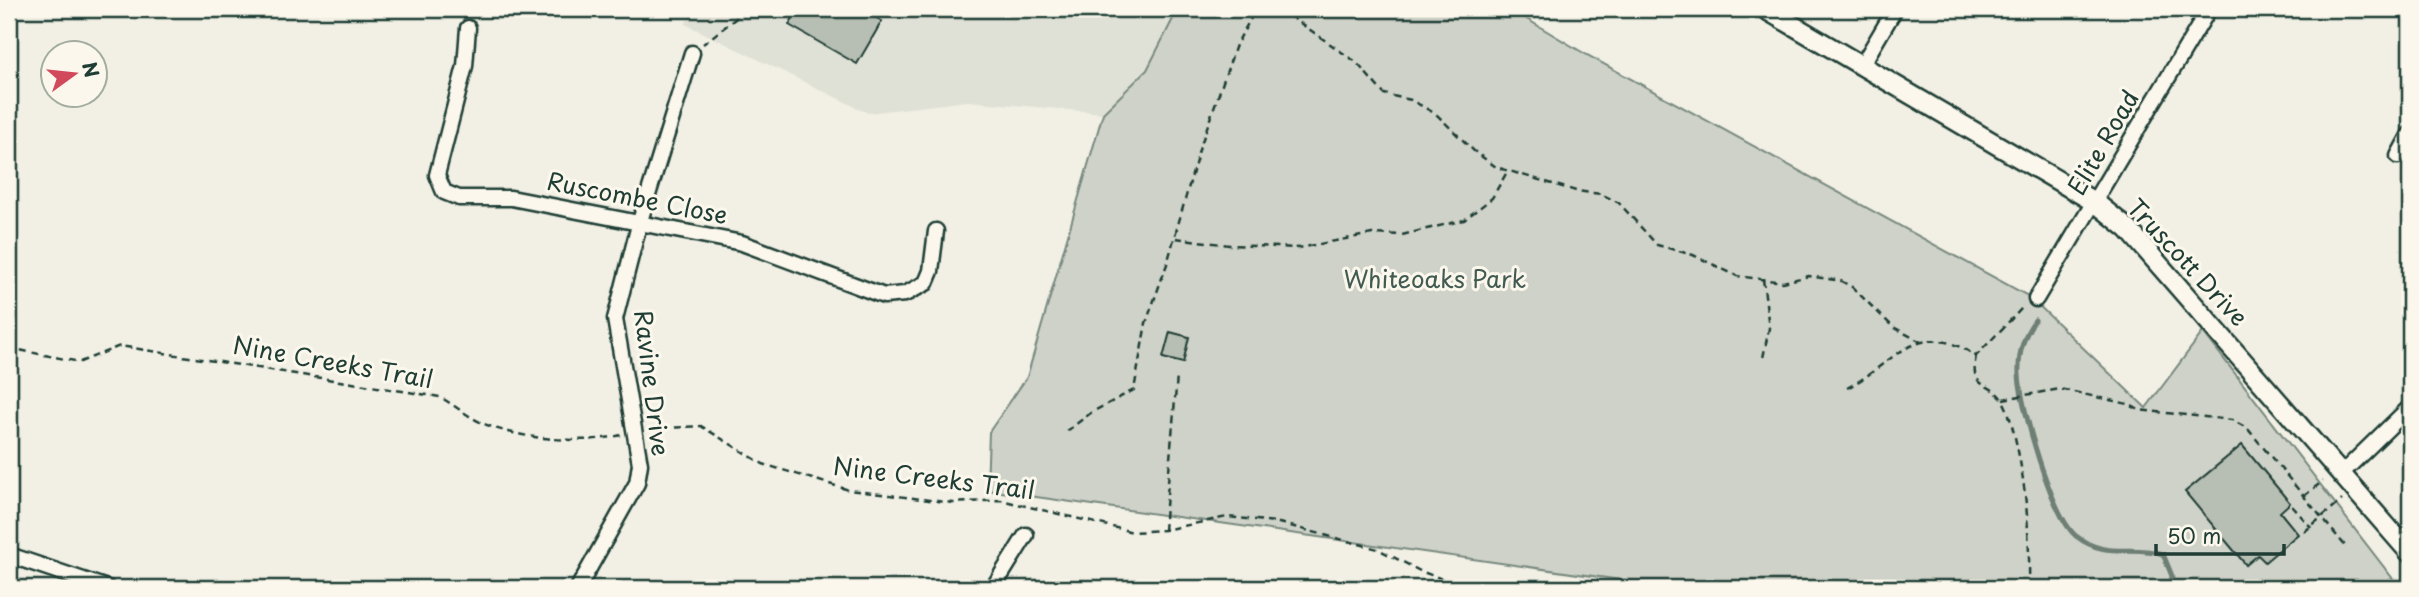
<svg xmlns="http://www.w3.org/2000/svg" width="2419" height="597" font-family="'Playpen Sans',sans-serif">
<rect width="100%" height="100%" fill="#f2f0e5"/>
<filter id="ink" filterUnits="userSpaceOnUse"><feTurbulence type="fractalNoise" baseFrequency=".0143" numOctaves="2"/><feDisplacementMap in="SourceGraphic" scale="14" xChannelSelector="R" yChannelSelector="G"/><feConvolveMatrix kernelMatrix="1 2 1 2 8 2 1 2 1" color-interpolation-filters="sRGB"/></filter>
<g filter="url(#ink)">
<polygon fill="#e0e1d6" points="694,9 1178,9 1147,70 1103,113 968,101 868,113 685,24"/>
<polygon fill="#cfd2c8" stroke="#77887e" stroke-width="2" points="1178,9 1510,9 1587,55 2030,297 2146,408 2203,332 2400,588 1677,588 987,490 989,432 1027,377 1103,113 1147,70"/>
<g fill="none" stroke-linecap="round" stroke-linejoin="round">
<path stroke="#6e7f75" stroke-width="5" d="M2035 320C2023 336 2018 354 2019 375 2021 408 2052 516 2076 536 2107 560 2131 544 2163 554L2172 576 2170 588"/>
</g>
<g fill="#b7beb3" stroke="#1f3d34" stroke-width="2">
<polygon points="798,9 861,9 882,21 857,64 789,25"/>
<polygon points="1170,332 1189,337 1183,363 1163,358"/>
<polygon points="2242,445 2290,503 2280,512 2298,534 2265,562 2258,555 2246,565 2185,492"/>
</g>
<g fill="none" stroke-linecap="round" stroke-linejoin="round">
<g stroke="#1f3d34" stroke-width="19">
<g id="minor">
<polyline points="468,28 465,66 437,175 444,192 459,198 511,198 742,243 884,296 905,294 926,283 931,271 936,231"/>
<polyline points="1862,65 1895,9"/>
<polyline points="2398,156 2410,134"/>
<polyline points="2036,299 2209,9"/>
<polyline points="2342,473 2410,407"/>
<polyline points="9,555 107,588"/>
<polyline points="578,588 637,483 640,464 615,319 640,221 692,53"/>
<polyline points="993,588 1026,535"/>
</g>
</g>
<g stroke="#1f3d34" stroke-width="23">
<polyline id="tertiary" points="1765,9 2096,203 2128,229 2410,553"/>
</g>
<g stroke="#1f3d34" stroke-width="2.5" stroke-dasharray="7 5" stroke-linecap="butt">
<polyline points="1280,9 1356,62 1384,94 1411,100 1436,114 1474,151 1496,167 1576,191 1601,194 1619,203 1657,245 1693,255 1737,276 1783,282 1809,276 1841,281 1852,287 1893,327 1921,342"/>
<polyline points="703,44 744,12"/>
<polyline points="1176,238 1229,245 1299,248 1372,234 1402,235 1464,220 1492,198 1507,172"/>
<polyline points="1763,279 1769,328 1763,358"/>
<path d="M9 348 80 362 120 346 440 397C454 405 467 416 482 423 517 439 583 445 621 435"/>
<path d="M1976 356C1969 392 1990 379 2003 401 2007 407 2009 415 2011 422 2026 476 2030 532 2029 588"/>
<path d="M1847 388C1894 364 1916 316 1976 356L2024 306"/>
<polyline points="2003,399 2060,389 2128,404 2139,410 2232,420 2247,428 2347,548"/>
<polyline points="651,429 701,426 763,464 849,490 953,503 1001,500 1133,532 1164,530 1227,517 1275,522 1378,549 1420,571 1445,580 1524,587 1634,583 1664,588"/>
<polyline points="1067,431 1092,412 1134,390 1146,323 1167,264 1199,150 1236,45 1256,9"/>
<polyline points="2304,496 2323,481"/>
<polyline points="2292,506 2311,527"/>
<polyline points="1164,530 1177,376"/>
<polyline points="2304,532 2342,500"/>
</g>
<use href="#minor" stroke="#fbf7ec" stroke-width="14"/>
<use href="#tertiary" stroke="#fbf7ec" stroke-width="18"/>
</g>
</g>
<g text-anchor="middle" stroke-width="6" stroke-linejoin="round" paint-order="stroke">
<g font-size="24" fill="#1f3d34" stroke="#fbf7ec">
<text transform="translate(2104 143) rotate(-60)" y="8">Elite Road</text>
<text transform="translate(637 199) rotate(11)" y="8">Ruscombe Close</text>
<text transform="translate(2187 263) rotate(47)" y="8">Truscott Drive</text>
<text transform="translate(333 363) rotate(10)" y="8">Nine Creeks Trail</text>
<text transform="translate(651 383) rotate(83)" y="8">Ravine Drive</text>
<text transform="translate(934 479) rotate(7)" y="8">Nine Creeks Trail</text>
</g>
<g font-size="24" fill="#425b52" stroke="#fbf7ec">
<text x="1435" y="288">Whiteoaks Park</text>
</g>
</g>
<rect width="2419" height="597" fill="none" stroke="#fbf7ec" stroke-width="35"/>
<rect x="18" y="18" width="2384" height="562" fill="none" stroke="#1f3d34" stroke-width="2.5" filter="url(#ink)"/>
<g transform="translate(74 74) rotate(75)"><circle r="33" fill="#fbf7ec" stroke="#a3ada2" stroke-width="2"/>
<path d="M0-5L12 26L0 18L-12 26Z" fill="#d1495b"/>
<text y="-10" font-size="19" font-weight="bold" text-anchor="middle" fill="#1f3d34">N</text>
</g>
<path d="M2156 544v10h128v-10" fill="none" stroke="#1f3d34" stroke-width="3.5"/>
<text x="2167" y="544" font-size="21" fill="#1f3d34" stroke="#fbf7ec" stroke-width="5" paint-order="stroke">50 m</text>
</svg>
